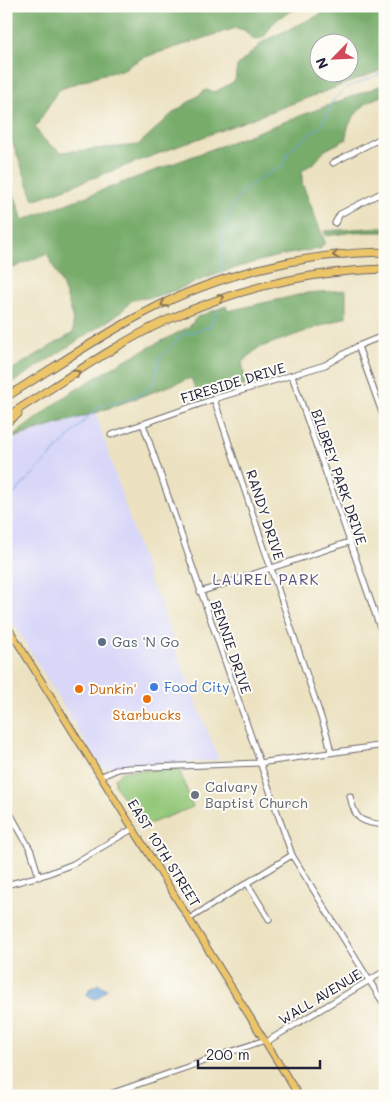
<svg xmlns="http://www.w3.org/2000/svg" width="391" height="1102" font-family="Mali,sans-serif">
<rect width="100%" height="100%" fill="#fdfcf7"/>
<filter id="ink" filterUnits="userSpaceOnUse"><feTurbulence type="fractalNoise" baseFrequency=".02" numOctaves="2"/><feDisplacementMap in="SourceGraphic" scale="10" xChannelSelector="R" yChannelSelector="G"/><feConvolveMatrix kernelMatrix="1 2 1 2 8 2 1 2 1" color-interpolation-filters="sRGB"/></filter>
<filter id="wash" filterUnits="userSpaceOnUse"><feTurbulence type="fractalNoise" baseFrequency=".0096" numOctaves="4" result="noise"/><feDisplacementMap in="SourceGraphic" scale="20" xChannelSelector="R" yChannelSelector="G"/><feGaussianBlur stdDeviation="1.12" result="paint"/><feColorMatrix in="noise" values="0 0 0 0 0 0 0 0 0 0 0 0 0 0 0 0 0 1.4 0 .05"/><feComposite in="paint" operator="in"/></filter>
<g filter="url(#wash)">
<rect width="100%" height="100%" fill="#ece2c1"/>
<polygon fill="#d8d7f8" points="98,412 97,417 150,583 160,600 178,656 219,760 103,768 86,743 6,611 6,441"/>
<polygon fill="#94c87a" stroke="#5b755a" points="179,769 193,807 141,827 115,785 115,778 122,772 127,771"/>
<g fill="#77ac6a" stroke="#4c6752" fill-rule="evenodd">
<path d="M6 6H307C295 9 279 15 271 26 264 36 268 37 254 40L244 30 236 28 142 58 122 70 99 75 58 90 35 128 46 142 61 152 138 145 173 113 206 90 215 92 235 81 237 66 264 41 338 6H385V69L34 200 6 125ZM318 42H348V72H318Z"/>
<path d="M385 84V96C368 96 343 123 347 139L325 150 316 161 302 171V183L325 242 320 249C285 253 248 263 215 275 188 284 162 299 133 299L120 313 6 387V373L73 333C75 306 58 277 47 253L6 271V171L23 220Z"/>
<polygon points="385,227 385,232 353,232 326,236 324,231"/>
<polygon points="346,290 346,317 258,348 242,362 246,385 200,400 191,378 98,412 9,439 70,393 125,360 189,327 197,317 226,306 228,311 307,293"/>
</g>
<polygon fill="#6aa6db" stroke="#46648b" points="99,984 107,989 99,997 95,999 87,995 89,989"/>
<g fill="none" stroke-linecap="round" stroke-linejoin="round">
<g stroke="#6aa6db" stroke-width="1">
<path d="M221 272C220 218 231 189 283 166L289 150 322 125 333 100 346 88 385 72"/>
<polyline points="6,502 98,407 139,395 150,388 155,380 159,359 182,335 209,327 220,309"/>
</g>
</g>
</g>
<g filter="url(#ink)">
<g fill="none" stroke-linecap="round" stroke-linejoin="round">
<g stroke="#69656a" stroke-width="7">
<g id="minor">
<polyline points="333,163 385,136"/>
<polyline points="378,195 385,202"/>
<polyline points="335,223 340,214 385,191"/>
<polyline points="385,335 358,346 385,421"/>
<polyline points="292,376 385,642"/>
<polyline points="214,399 327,735 331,752"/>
<polyline points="143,424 292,855 385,1006"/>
<polyline points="111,435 214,399 325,365 358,346"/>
<polyline points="200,592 349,542"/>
<polyline points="102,776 118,769 128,768 259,763 385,745"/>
<path d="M350 796C355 821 361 822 385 825"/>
<polyline points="6,806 31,851 39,877"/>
<polyline points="247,883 269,919"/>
<polyline points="6,885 47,874 73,864 134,828"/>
<polyline points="189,919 292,855"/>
<polyline points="266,1042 385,971"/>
<polyline points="104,1096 265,1040"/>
</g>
</g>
<g stroke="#69656a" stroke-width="8">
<polyline id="major" points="6,624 299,1096"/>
</g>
<g stroke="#69656a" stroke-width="9">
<g id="highway">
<path d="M6 397C53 368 98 337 146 312 219 274 302 253 385 252"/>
<path d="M6 417C58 385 110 347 165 321 235 289 308 271 385 269"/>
<polyline points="6,423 18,414"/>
</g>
</g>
<use href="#minor" stroke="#fff" stroke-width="5"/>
<use href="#major" stroke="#edc569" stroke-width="6"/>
<use href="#highway" stroke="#edc569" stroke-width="7"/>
</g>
<defs><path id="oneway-chevron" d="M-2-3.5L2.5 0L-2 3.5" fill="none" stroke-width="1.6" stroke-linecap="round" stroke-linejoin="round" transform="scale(1.25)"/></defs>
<g stroke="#887452">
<use href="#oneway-chevron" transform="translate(336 255) rotate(174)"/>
<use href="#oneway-chevron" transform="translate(221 298) rotate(-19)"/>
<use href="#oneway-chevron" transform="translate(164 304) rotate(154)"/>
<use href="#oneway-chevron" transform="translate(77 373) rotate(-32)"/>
</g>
</g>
<circle fill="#5c6f8a" stroke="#fdfcf7" stroke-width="2" cx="102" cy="642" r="5"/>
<circle fill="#3f7fe0" stroke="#fdfcf7" stroke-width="2" cx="154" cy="687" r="5"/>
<g fill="#e8710a" stroke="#fdfcf7" stroke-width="2">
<circle cx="79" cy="689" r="5"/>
<circle cx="147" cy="699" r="5"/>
</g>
<circle fill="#6b7280" stroke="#fdfcf7" stroke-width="2" cx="195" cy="795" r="5"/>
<g text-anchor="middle" stroke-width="4" stroke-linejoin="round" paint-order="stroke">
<g font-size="14" fill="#22223b" stroke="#fdfcf7">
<text transform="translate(233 383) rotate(-17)" y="5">FIRESIDE DRIVE</text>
<text transform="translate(339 477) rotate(71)" y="5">BILBREY PARK DRIVE</text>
<text transform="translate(265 515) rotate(72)" y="5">RANDY DRIVE</text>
<text transform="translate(231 647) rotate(71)" y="5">BENNIE DRIVE</text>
<text transform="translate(164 853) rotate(58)" y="5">EAST 10TH STREET</text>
<text transform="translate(320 997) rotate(-31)" y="5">WALL AVENUE</text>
</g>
<g font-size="14" fill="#4e5e75" stroke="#fdfcf7" text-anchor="start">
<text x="112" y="647">Gas 'N Go</text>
</g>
<g font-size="14" fill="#366cbe" stroke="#fdfcf7" text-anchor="start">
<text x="164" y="692">Food City</text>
</g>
<g font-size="14" fill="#c56008" stroke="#fdfcf7" text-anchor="start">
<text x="89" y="694">Dunkin'</text>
<text x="147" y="720" text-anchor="middle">Starbucks</text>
</g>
<g font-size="14" fill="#5b616d" stroke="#fdfcf7" text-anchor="start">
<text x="205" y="792">Calvary<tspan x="205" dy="16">Baptist Church</tspan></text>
</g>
<g font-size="15" letter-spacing="1" fill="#5b567f" stroke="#fdfcf7">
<text x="266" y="585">LAUREL PARK</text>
</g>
</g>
<rect width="391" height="1102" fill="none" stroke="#fdfcf7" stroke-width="25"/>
<g transform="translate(334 58) rotate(246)"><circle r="24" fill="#fdfcf7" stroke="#a5a5ac"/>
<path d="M0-4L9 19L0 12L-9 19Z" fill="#d1495b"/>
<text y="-8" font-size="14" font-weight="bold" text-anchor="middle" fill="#22223b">N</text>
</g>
<path d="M198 1060v8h122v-8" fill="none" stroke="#22223b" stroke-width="2.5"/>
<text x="206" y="1060" font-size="15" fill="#22223b" stroke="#fdfcf7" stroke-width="4" paint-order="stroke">200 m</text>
</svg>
